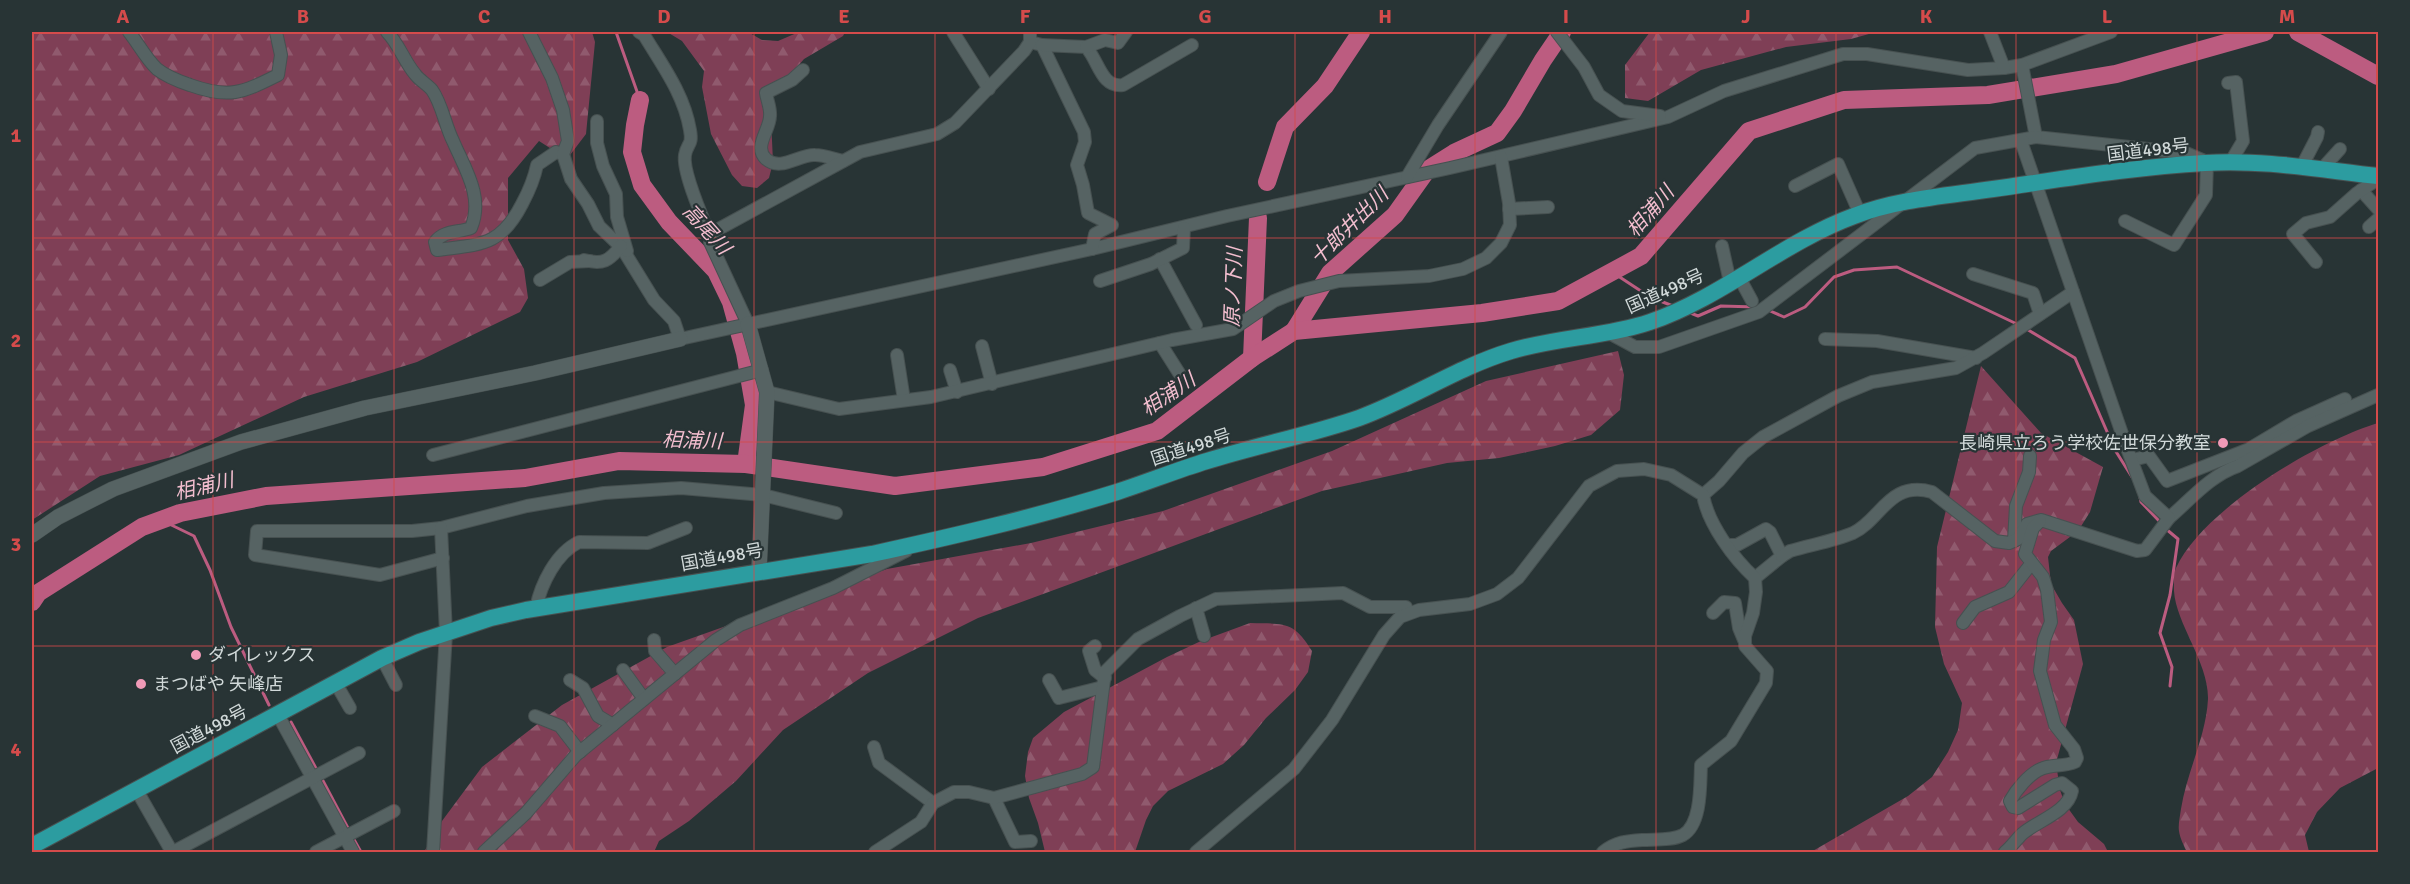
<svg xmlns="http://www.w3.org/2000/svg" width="2410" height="884" font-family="Signika,'Noto Sans JP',sans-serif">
<defs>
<pattern id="forest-firs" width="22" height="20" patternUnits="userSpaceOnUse" patternTransform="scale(1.5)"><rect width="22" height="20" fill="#7f3f56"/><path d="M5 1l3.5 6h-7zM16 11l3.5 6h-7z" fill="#905a6e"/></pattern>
</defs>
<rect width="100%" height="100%" fill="#283435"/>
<g fill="url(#forest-firs)">
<polygon points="32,32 592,32 595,42 586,134 567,159 539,141 508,178 508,240 524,269 528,298 520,312 417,362 304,397 179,455 100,476 32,520"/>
<polygon points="667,32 748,32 762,40 778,41 799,32 845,32 843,36 804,59 770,98 773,162 769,178 757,188 742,186 732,175 711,134 702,87 704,71 682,41"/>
<polygon points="1650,32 1876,32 1851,39 1786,47 1701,70 1648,101 1625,98 1625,65"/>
<polygon points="1618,351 1624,375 1620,410 1591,435 1555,446 1499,458 1447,463 1322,491 978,618 868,673 783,730 736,781 689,821 659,841 654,852 424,852 442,821 482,767 562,705 667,647 887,569 1031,543 1163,511 1332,451 1486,381"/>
<polygon points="1981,366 2041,433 2103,467 2090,512 2078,531 2051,551 2048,557 2051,584 2062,603 2074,620 2083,664 2056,763 2060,790 2065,804 2078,822 2104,844 2108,852 1811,852 1908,796 1932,777 1948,752 1958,730 1962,703 1944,664 1935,627 1937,547"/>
<path d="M2378 423V768L2340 788 2317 812 2305 835 2309 852H2187C2184 846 2180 838 2179 831 2178 825 2180 816 2181 809 2187 771 2206 737 2208 699 2209 663 2176 624 2174 591 2174 584 2173 574 2176 568 2203 509 2318 441 2378 423Z"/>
<path d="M1250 623C1284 624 1293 620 1312 651L1308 672 1295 690 1266 718 1244 745 1223 764 1168 791 1153 806 1146 820 1135 852H1045L1038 823 1029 798 1025 776 1028 752 1033 738 1064 712 1167 657 1201 641Z"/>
</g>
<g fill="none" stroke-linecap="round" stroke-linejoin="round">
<g stroke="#bc5c80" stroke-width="3">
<polyline points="616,32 640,100"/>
<polyline points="1612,272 1650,297 1673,306"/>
<polyline points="1768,310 1784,317 1805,307 1834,277 1854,270 1897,267 2019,325"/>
<polyline points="1688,312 1698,316 1721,306 1756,307"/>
<polyline points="2025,328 2075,358 2115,450 2132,477"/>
<polyline points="2140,497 2141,502 2162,524"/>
<polyline points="161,520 194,536 210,570 231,627 269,705"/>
<polyline points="2166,529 2178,539 2170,595 2160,633 2172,667 2170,686"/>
<polyline points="291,722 318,772"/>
<polyline points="321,777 349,830"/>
<polyline points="352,836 361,852"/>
</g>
<g stroke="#bc5c80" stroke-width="18">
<polyline points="2298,32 2378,76"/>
<polyline points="640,100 635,125 632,152 642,185 669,222 716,271 731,302 745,353 754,405 746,464"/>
<polyline points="1267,182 1285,127 1325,86 1361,32"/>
<polyline points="1294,331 1330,273 1395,215 1427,170 1454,153 1497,133 1513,111 1543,60 1562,32"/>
<polyline points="1252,358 1258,218"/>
<polyline points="32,602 38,593 142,527 180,513 266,496 525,478 619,461 746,464 895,486 1043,467 1157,431 1252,358 1294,331 1482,313 1558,301 1641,256 1749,131 1844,100 1988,95 2116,74 2265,32"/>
</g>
<g stroke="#475151" stroke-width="14">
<g id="minor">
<path d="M129 32C138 43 146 59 157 69 167 77 178 81 190 85 229 99 242 93 278 75L281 55 276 32"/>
<path d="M387 32C399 44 404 61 415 74 419 80 427 84 432 90 442 104 445 125 453 141 465 169 484 197 471 228 458 233 444 230 435 242L437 250C481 244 500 247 522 204 529 191 534 180 537 165L556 152 563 154"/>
<polyline points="529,32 552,78 563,110 568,141 563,154 571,179 588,204 599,226 622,248 654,300 674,321 680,339 1092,249 1227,216 1450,168 1668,117 1724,91 1843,54 1867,54 1968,70 2004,68 2022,65 2111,32"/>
<path d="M639 32 644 35C662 65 684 94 690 130 693 146 687 143 685 155 682 172 704 221 711 238"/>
<polyline points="953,32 989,89"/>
<polyline points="1557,32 1584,67 1599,95 1622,111 1660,116"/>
<polyline points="1990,32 2004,68"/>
<polyline points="1030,42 1042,45 1084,132 1085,142 1077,165 1083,185 1088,213 1112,225 1095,234 1092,249"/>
<path d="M1042 45 1086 47C1099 61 1101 88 1123 85L1192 45"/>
<polyline points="1086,47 1105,40 1118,43 1126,32"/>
<polyline points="2022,65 2036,137 2186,153 2207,162 2206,195 2174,245 2125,221"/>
<path d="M803 70 792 80 766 93C767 100 771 109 770 116 770 130 753 147 766 159 781 172 799 154 815 155 824 155 834 159 843 161"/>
<polyline points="2228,83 2236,82 2243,141 2230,163"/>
<polyline points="597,121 597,143 603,166 616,194 617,217 627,251"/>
<polyline points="2301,168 2317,137 2318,132"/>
<polyline points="2321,170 2340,149"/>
<polyline points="1407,177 1438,125 1501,32"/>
<polyline points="1795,186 1838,164 1860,214"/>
<polyline points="2361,190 2378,209"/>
<polyline points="1509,209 1548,207"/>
<polyline points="2369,227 2378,219"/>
<polyline points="1722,246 1730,282"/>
<polyline points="1160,259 1196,325"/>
<path d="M584 260C603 265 609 261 621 246"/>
<polyline points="2316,262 2293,234 2306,223 2330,217 2357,193 2378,179"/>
<polyline points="1973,274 2033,293 2040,314"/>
<polyline points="1739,277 1752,301"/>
<polyline points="540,280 570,262 590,261"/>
<polyline points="1100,281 1151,264 1183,248 1184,228"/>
<polyline points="748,324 710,242 715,231 860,152 937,134 955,123 1024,51 1030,42 1030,32"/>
<polyline points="1609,333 1635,347 1659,347 1759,312 1975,148 2036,137"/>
<polyline points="1825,339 1877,341 1976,358"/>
<polyline points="1160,343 1179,373"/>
<polyline points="982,346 992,384"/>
<polyline points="897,355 904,400"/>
<polyline points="950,370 957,392"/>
<polyline points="767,392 839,409 931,397 1172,340 1233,329 1274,301 1299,291 1339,281 1429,276 1463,269 1486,258 1501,243 1510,225 1509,203 1501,157"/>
<polyline points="433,455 762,370"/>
<polyline points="2132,460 2149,456 2167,481 2249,449 2296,421 2345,399"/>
<polyline points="1703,495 1719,481 1743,453 1763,437 1838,396 1872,382 1956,368 1983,353 2073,292"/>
<path d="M2169 518C2190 500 2211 475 2238 466L2308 426 2378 395"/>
<polyline points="2014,541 2016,506 2029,472 2030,456"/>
<polyline points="1728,545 1737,545 1766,529 1770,532 1782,556 1755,578"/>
<path d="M1782 556 1790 551C1810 545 1834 541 1853 533 1881 520 1889 480 1932 492L1995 541 2009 543 2018 539 2027 524 2041 520 2137 551 2145 550 2169 518 2145 496 2128 451 2021 141H2023"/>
<polyline points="443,558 380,575 255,555 257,531 412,531 441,528 527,506 604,493 681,488 763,495 836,513"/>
<path d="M536 608C541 584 556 553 579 542L648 543 686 528"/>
<polyline points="1196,608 1204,636"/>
<polyline points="1713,613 1724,602 1735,603 1739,628 1744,640"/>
<polyline points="1963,623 1975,607 2009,592 2031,564"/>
<polyline points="654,640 655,651 675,674"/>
<polyline points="1095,646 1089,651 1095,670 1105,678"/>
<polyline points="382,658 396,685"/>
<polyline points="623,670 644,699"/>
<polyline points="570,680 583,688 598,716 613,725"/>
<polyline points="1049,680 1059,698 1103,687"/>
<polyline points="335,682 350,708"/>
<polyline points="278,715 353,852"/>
<polyline points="535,716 560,726 580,752"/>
<polyline points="874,747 879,763 933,803"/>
<polyline points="136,789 172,852"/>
<polyline points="994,798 1015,842 1031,841"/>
<polyline points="173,852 359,753"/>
<polyline points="316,852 394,811"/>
<polyline points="433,852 446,633 441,528"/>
<polyline points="484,852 526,813 576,755 716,640 740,625 833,588 906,551"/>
<polyline points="875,852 921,822 933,803 954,792 969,792 994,798 1082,774 1093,767 1105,672 1138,639 1180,616 1216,599 1343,593 1370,607 1406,607"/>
<path d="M1196 852 1294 769 1332 720 1384 635 1400 617 1419 610 1470 604 1497 594 1518 578 1589 486 1617 471 1644 469 1671 475 1703 495C1708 524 1734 559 1755 578L1756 592 1753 613 1745 636V646L1767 671 1766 683 1731 741 1701 765C1700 784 1702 824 1683 835 1672 841 1654 839 1642 840 1626 841 1616 842 1603 852"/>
<path d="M2005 852C2011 847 2016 840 2022 834 2037 821 2068 812 2072 791L2062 783 2055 785 2018 808 2013 807 2010 801C2016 790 2029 774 2041 769 2051 764 2064 767 2075 762L2077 758 2074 749 2055 725 2040 671 2044 640 2051 622 2047 590 2043 577 2025 554 2033 528 2040 521"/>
</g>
</g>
<g stroke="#475151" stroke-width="16">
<g id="tertiary">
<polyline points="748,324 767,392 759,571"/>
<polyline points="32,535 58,517 113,489 241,442 365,408 535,373 680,339"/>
</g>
</g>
<g stroke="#475151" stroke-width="18">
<path id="trunk" d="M32 846 382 658 419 642 491 618 526 610 872 554C954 536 1037 517 1117 492 1148 482 1177 470 1207 461 1258 445 1310 435 1359 418 1411 399 1458 367 1511 351 1557 337 1605 337 1650 322 1721 298 1783 242 1854 216 1898 199 1946 196 1993 189 2063 179 2134 167 2205 163 2262 159 2322 170 2378 176"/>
</g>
<use href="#minor" stroke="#566363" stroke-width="12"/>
<use href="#tertiary" stroke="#566363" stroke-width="15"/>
<use href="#trunk" stroke="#2c9ca0" stroke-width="16"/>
</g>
<path fill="none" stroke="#d54b4b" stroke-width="1.5" stroke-opacity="0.55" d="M213 32V852M394 32V852M574 32V852M754 32V852M935 32V852M1115 32V852M1295 32V852M1475 32V852M1656 32V852M1836 32V852M2016 32V852M2197 32V852M32 238H2378M32 442H2378M32 646H2378"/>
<g fill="#f09ab7" stroke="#283435" stroke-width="2">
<circle cx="2223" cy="443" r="6"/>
<circle cx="196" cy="655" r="6"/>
<circle cx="141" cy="684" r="6"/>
</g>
<g text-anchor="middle" stroke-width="4.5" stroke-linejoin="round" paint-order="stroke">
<g font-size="18" fill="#d1d9d9" stroke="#283435">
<text transform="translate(2148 150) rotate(-7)" y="6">国道498号</text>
<text transform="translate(1665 291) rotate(-24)" y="6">国道498号</text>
<text transform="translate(1191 447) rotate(-18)" y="6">国道498号</text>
<text transform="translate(722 557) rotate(-10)" y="6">国道498号</text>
<text transform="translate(209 729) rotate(-28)" y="6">国道498号</text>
</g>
<g font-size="18" fill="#d1d9d9" stroke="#283435" text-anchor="start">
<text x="2211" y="449" text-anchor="end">長崎県立ろう学校佐世保分教室</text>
<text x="208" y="661">ダイレックス</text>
<text x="153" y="690">まつばや 矢峰店</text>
</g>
<g font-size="20" font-style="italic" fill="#f3becf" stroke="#283435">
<text transform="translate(1650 211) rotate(-49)" y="7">相浦川</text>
<text transform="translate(1349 226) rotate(-45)" y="7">十郎井出川</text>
<text transform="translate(707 229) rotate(48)" y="7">高尾川</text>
<text transform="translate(1233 287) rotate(-88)" y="7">原ノ下川</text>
<text transform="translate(1168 394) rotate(-34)" y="7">相浦川</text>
<text transform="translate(692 440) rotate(2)" y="7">相浦川</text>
<text transform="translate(204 486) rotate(-13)" y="7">相浦川</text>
</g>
</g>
<rect width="2410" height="884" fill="none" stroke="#283435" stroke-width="66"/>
<rect x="33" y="33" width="2344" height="818" fill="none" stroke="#d54b4b" stroke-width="2"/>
<g font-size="20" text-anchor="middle" font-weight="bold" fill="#d54b4b">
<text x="123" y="23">A</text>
<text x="303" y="23">B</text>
<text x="484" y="23">C</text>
<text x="664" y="23">D</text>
<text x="844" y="23">E</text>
<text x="1025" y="23">F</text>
<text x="1205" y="23">G</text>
<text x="1385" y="23">H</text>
<text x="1566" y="23">I</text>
<text x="1746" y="23">J</text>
<text x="1926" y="23">K</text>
<text x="2107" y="23">L</text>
<text x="2287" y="23">M</text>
<text x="16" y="142">1</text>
<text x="16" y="347">2</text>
<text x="16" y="551">3</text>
<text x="16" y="756">4</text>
</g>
</svg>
